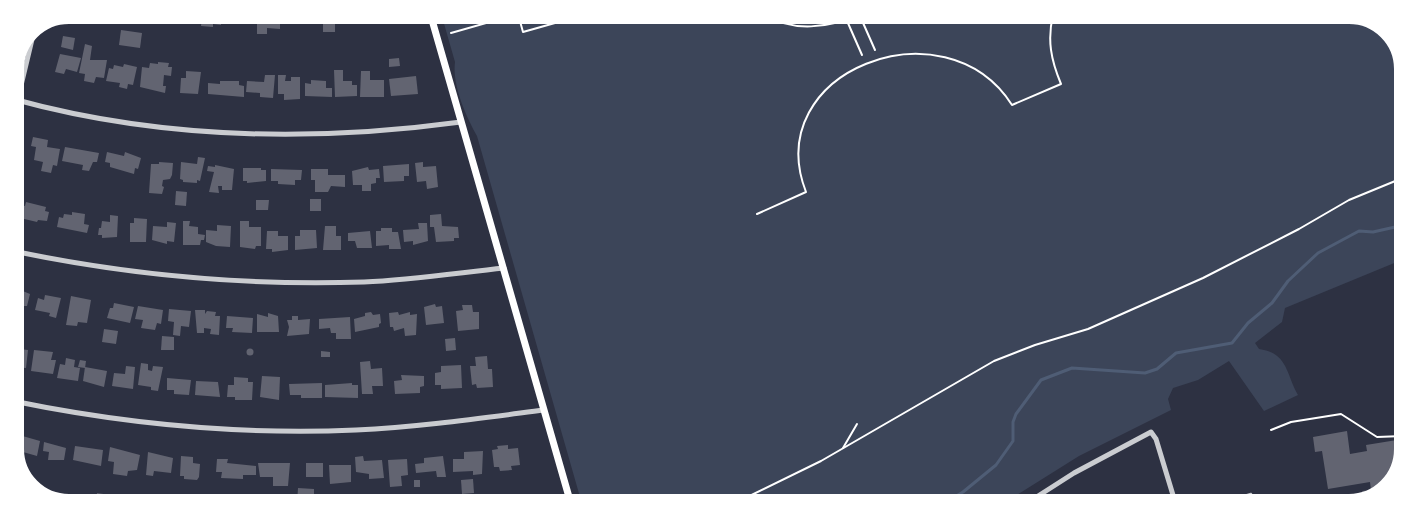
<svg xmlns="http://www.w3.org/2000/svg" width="1418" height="518" font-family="'Titillium Web',sans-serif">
<rect width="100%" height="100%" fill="#2d3142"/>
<path fill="#3c4559" d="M441 13 1368 16 1394 35 1405 65 1404 259 1285 308 1282 322 1255 343 1259 349C1288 353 1286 374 1298 395L1264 411 1229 361 1198 380 1173 388 1168 399 1171 410 1079 456 1001 505 582 504 477 136C466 116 452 85 455 62Z"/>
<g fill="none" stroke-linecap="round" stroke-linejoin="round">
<polyline stroke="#4f5d75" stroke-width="3" points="941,505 963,492 996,465 1013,441 1013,422 1016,414 1041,380 1072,368 1145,373 1157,369 1176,353 1232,343 1248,323 1272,303 1288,281 1318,253 1359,231 1373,232 1404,225"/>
</g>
<g fill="#626471">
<polygon points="71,13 84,13 82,24 69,22"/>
<polygon points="131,13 176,13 172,22 168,24 156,17 131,17"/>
<polygon points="197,13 235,13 235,15 226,15 226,18 221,17 221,25 213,24 213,27 201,26 202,17 197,17"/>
<polygon points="257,13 289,13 289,18 280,18 280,29 267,28 267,34 257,34"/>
<polygon points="317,13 343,13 343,16 341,16 341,22 335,22 335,32 323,32 323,22 317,22"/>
<polygon points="356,13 379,13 379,17 356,19"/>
<polygon points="121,30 142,33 140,48 119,45"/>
<polygon points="63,36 75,38 73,50 61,47"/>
<polygon points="85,44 92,46 90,60 107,60 104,78 96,77 94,83 84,81 85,74 79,73"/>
<polygon points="60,54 81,58 77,72 66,69 64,74 55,72"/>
<polygon points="399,58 400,66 389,67 389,59"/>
<polygon points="158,62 169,63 168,67 172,67 171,76 164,75 163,86 166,86 165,93 140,87 142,67 149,68 150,63 158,64"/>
<polygon points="124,64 137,67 133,85 128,84 127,89 119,87 120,83 106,81 109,68 113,69 114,65 123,67"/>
<polygon points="334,70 343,70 343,81 352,81 352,85 357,85 357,96 335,97"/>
<polygon points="186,71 201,72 198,94 180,93 181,78 186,78"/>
<polygon points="361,71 370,71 370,80 384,80 384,97 360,97"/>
<polygon points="265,75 275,75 273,98 260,97 260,93 246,92 247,81 264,82"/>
<polygon points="278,75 286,75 285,81 291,81 291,77 300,77 300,99 284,100 284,94 278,94"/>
<polygon points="416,76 418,94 391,96 389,79"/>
<polygon points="311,80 326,81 326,88 332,88 332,97 305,96 305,83 311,84"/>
<polygon points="220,81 239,81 239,85 244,86 244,97 208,94 208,83 220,84"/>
<polygon points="33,137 48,140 47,147 60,149 57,166 53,165 51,173 41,171 43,162 34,160 36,147 31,146"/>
<polygon points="65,147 99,153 97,162 93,162 89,171 82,170 83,165 62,161"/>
<polygon points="107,152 124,156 125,152 141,158 138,169 135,168 134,174 110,167 110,163 105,162"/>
<polygon points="198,157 205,158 200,181 197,180 197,183 183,182 183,180 180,179 181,162 197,164"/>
<polygon points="159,162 173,163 172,175 170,179 163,180 162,186 164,187 162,194 149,193 151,164 159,164"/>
<polygon points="423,162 423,167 436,166 438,187 427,189 426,181 417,182 415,163"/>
<polygon points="409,164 409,176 404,176 404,181 384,182 383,166"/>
<polygon points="215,165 234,169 232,190 222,190 222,186 218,186 219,193 209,192 214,172 207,171 208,166 215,167"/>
<polygon points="368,167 369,170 379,169 380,178 376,178 376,183 371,184 371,191 362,191 362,185 353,185 352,171"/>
<polygon points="243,168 261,168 261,170 266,170 266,181 247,183 247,181 243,181"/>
<polygon points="271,169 302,170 301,180 295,180 295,185 278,184 278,181 271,181"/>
<polygon points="311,169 328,169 328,175 345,175 345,187 331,186 328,192 315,192 315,180 311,180"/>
<polygon points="176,191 187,192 186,206 175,205"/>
<rect x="310" y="199" width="11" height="12"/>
<polygon points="256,200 269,200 268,210 256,210"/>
<polygon points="26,202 46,207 45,211 49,212 47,221 38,220 37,222 16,217 19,205 25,206"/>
<polygon points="72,212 85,214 84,224 89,225 87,233 57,227 59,217 63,218 64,214 72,215"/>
<polygon points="441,214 442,226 458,227 459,238 454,238 454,241 436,242 434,227 430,227 430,215"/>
<polygon points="110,215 118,216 117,237 102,238 102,235 98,235 99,228 101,228 102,221 110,222"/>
<polygon points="134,218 147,219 146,242 130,242 130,223 134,223"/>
<polygon points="183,221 190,221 189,226 198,227 198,234 205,235 204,240 201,240 200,245 183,245"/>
<polygon points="240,221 249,221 249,227 261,227 261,246 256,246 255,249 240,247"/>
<polygon points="167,222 176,223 174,242 167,241 167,244 152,240 153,226 167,227"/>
<polygon points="418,223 427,223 428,241 413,245 413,241 404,242 403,230 419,229"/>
<polygon points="217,225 231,226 230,247 216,246 206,242 206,230 217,231"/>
<polygon points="325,226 336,226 336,236 341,236 341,250 323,250"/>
<polygon points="381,228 392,228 392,232 398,232 401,249 389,249 389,245 376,246 376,231 381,231"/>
<polygon points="300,230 316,230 317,248 295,250 295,236 300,236"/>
<polygon points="267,231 278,231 278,236 288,236 288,250 272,252 272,249 266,249"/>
<polygon points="370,231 372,248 357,248 355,241 348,241 348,233"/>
<polygon points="13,287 30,294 27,306 16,306 13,316"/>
<polygon points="45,295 61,298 56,318 49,316 50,313 35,310 38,298 44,300"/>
<polygon points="71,296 91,300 87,323 78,322 77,326 66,325"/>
<polygon points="114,303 134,307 130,323 107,318 110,308 113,308"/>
<polygon points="435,304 436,307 442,306 444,323 426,325 424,307"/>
<polygon points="462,305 472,305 473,312 479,312 479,329 458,331 456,311 463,310"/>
<polygon points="138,306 163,310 161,324 157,323 155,330 141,328 143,320 135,319"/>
<polygon points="169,309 191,311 189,327 181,326 180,336 173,335 174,322 168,321"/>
<polygon points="195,310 205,310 205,314 207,311 216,312 215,316 220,316 219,335 210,334 211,329 204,328 204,333 197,333"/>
<polygon points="371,312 373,315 380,314 381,323 379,324 379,327 355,332 354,319 365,316 365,313"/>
<polygon points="398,312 399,315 410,312 410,315 417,314 416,335 405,336 404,328 394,331 393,327 390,327 389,313"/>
<polygon points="268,313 278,316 279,332 257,332 257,314 268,317"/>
<polygon points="227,316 253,318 252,333 232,332 233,328 226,328"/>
<polygon points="292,316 298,316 298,320 310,319 309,334 287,336 289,327 287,320 292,320"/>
<polygon points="350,317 351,339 336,339 336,333 331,333 330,328 319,329 319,319"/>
<polygon points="104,329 118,331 116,344 102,342"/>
<polygon points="162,336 174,337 174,350 161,350"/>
<polygon points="455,338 456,350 446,351 445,339"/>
<polygon points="13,344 20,345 20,349 28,350 26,368 13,367"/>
<circle cx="250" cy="352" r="3.5"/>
<polygon points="34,350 53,352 51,360 56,360 53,374 31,371"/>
<polygon points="321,351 330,352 330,357 321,357"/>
<polygon points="487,356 488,369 492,369 493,387 477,388 476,384 472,385 470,366 476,366 475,357"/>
<polygon points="66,358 75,360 74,367 80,368 78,381 57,378 60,364 65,365"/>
<polygon points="80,360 86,361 85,368 78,367"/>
<polygon points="370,361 371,369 382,368 383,386 372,386 373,394 362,394 360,362"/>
<polygon points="141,363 148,364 148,370 152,371 153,366 163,367 158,391 151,390 151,387 138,385"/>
<polygon points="461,365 462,388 441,389 441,385 435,385 435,373 441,372 441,366"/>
<polygon points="126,366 135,367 133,389 112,386 114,373 125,374"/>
<polygon points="85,367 107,371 104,387 83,381"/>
<polygon points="401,375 424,376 424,386 420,387 420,393 395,394 394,381 402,380"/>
<polygon points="262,376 280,377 279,400 260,397"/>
<polygon points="234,377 248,378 248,382 253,382 252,400 235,400 235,397 227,397 228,385 234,385"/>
<polygon points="167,378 191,380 189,395 174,394 174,390 167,390"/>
<polygon points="196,381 218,382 220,397 195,395"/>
<polygon points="322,383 322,398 301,398 301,395 290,395 289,384"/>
<polygon points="352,383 352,385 358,385 358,398 325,397 325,385"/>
<polygon points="1347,431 1350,454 1367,451 1366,445 1403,439 1402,468 1395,478 1385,479 1387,488 1381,496 1363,501 1362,491 1371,490 1370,482 1328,489 1322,451 1315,452 1313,437"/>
<polygon points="19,435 40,441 37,456 16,450"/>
<polygon points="44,442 66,448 64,460 48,460 49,452 43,451"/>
<polygon points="508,445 508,449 518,448 520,465 511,466 512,470 500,471 499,467 494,467 492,450 498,449 497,446"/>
<polygon points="75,446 103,450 101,466 73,460"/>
<polygon points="110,447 140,455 137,470 128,471 127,476 113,474 114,462 108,461"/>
<polygon points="483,451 482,474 473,475 473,471 453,472 453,459 464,459 464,452"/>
<polygon points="148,452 173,458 171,473 154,471 153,476 146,475"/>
<polygon points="181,456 193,457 193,463 200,464 199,477 197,480 184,479 184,476 180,476"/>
<polygon points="363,456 364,461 382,460 384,478 369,479 369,474 356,472 355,457"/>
<polygon points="443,456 446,477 437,477 436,471 416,473 415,464 424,463 424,458"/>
<polygon points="217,459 228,459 227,463 256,466 256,475 243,475 243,479 221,478 222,472 216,472"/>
<polygon points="407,459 408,475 401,476 402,486 390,487 388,460"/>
<polygon points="258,463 290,463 288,486 273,486 273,477 260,477"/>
<rect x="306" y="463" width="17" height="14"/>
<polygon points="329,465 351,465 351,482 330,484"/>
<polygon points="473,479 474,493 462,494 461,480"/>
<rect x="414" y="480" width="6" height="7"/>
<polygon points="298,488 314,489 314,503 297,503"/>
<polygon points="97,493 110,495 109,503 96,503"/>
<polygon points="124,495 139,497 139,503 123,503"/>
<polygon points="1114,497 1124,497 1125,505 1114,505"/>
<polygon points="534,498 534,504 519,504 519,499"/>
</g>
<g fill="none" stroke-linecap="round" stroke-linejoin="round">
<g stroke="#fff" stroke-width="2">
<polyline points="518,14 523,32 555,23 552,14"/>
<polyline points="586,14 587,17 594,14"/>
<path d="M763 14C793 33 829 28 860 14"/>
<polyline points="844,14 862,55"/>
<polyline points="860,16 875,50"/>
<polyline points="451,33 518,14"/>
<path d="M757 214 806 192C759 71 945 0 1012 105L1061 84C1051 60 1047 40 1053 15"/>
<polyline points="1271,430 1291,422 1341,414 1377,437 1403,436"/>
<polyline points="843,448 857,424"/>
<polyline points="733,504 821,461 994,361 1035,345 1088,329 1203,278 1299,229 1349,200 1405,177"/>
</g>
<polyline stroke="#caccd0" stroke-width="2.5" points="1221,505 1220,503 1251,494 1254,505"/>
<g stroke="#caccd0" stroke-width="5">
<polyline points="797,14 827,14"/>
<path d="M13 99C158 139 313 142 461 122"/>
<polyline points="13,119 35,27"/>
<path d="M13 251C128 275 246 286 364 282 411 280 457 273 504 268"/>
<path d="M13 401C125 424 241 435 356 430 419 427 482 418 544 410"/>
<polyline points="1024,505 1074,473 1151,432 1156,439 1176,505"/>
</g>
<polyline stroke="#fff" stroke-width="7" points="430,13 571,504"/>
</g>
<path d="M0 0H1418V518H0ZM69 21H1349A48 48 0 0 1 1397 69V449A48 48 0 0 1 1349 497H69A48 48 0 0 1 21 449V69A48 48 0 0 1 69 21Z" fill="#fff" fill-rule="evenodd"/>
<path fill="none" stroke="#fff" stroke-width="6" d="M69 21H1349A48 48 0 0 1 1397 69V449A48 48 0 0 1 1349 497H69A48 48 0 0 1 21 449V69A48 48 0 0 1 69 21Z"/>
</svg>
